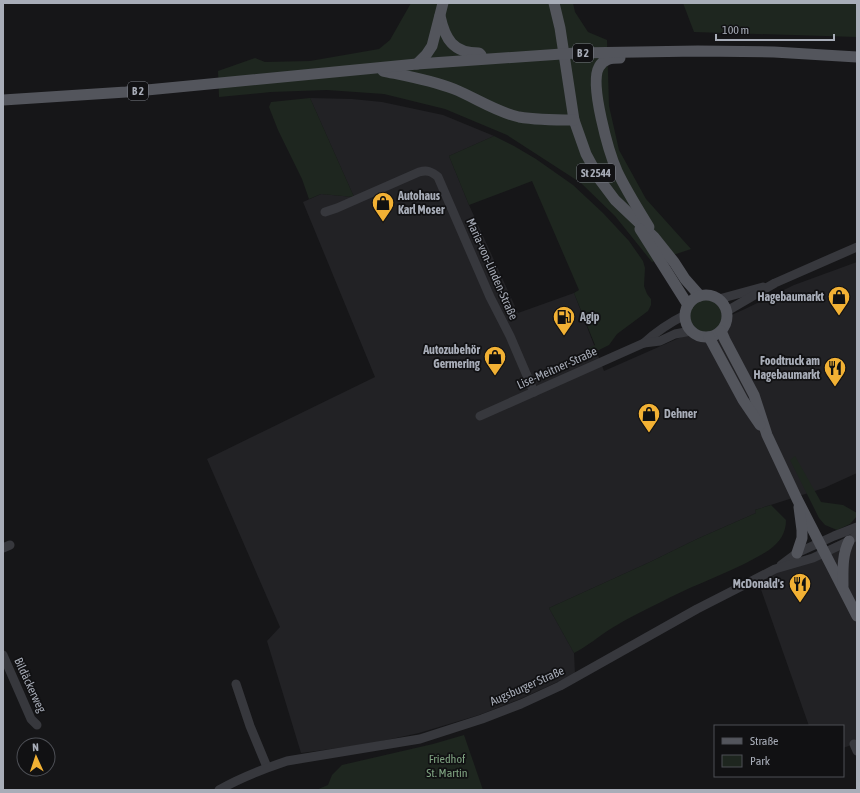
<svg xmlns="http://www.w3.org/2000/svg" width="860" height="793" font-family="'Asap Condensed',sans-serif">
<rect width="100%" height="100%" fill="#161618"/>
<g fill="#222225">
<polygon points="310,98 352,99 382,102 443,115 494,136 449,156 469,205 518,313 574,293 604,371 745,309 794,285 857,262 857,473 824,488 755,510 756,513 697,539 650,562 549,608 574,653 575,674 520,699 479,715 419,733 368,744 301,753 267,641 280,627 207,459 375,377 303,202 321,194 354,197"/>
<polygon points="857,531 857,751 854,744 843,748 843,726 809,726 757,578 766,574 839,541"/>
</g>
<g fill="#1e261f">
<polygon points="411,3 573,3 575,12 588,32 607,40 609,106 619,150 646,199 691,249 652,262 615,216 581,183 507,135 445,109 384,94 327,90 271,92 219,97 218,71 255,58 265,62 310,61 379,49 390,40"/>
<polygon points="683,3 857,3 857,37 694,32"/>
<polygon points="310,98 354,197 321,194 309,199 302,179 278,130 269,107 271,102"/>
<polygon points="494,136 514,146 536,159 573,185 603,213 629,241 643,261 645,268 644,286 647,294 651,299 651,305 648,311 617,334 609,345 591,354 587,350 587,349 595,345 574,293 579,290 532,181 469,205 449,156"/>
<circle cx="706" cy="316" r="16"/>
<polygon points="795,456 821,502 843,505 857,513 857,516 850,524 837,530 825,525 819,518 790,460"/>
<path d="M771 505 786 520C786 533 780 542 769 550 760 556 751 560 742 565 715 578 687 588 661 602 645 610 628 618 612 628 599 636 588 646 574 653L549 608 650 562 697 539 756 513 755 510Z"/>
<polygon points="464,735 483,790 316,790 328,785 332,775 342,765 433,744"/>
</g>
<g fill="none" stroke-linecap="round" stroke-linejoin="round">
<g stroke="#37383d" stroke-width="9">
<path d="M325 212 337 208 419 172C427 170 431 171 438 177L490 297 510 336 534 392"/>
<polyline points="719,299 763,287"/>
<polyline points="727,311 775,283 857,247"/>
<path d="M644 343C657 331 669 323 685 315"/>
<polyline points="480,416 644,343 660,341 675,334 691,331"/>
<polyline points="3,548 10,545"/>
<polyline points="781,565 797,553 834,536 857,527"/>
<polyline points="3,655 31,719 37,725"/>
<polyline points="236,684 250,726 267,767"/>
<polyline points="854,744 857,751"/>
<path d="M219 790C240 778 263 769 287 761L420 739 482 719 521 704 560 686 697 609 744 585 775 569 813 558 849 541 857 535"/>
</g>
<g stroke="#53555c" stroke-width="11">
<polyline points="554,3 560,28 574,120 586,154 600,180 615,200 654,237 674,262 685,279 700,296"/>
<path d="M440 16C445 39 453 53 479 53L481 55"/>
<path d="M620 58C612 58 604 58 599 67 589 84 609 153 617 171 626 190 638 209 649 227"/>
<polyline points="417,64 426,55 432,46 443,3"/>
<path d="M383 71C407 76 431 80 454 89 476 98 496 112 519 117 537 120 556 120 574 120"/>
<polyline points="3,100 126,92 417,64 576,53 698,51 774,52 857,57"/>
<polyline points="640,229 688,305"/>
<circle cx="706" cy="316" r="21"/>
<polyline points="721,331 725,340 754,395 767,435 797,499 857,616"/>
<polyline points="709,337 743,400 760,425"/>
<polyline points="797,553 802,538 802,530 799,507"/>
<path d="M843 586C843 570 842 555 849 541"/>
</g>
</g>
<defs>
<g id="shop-pin" transform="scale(1.15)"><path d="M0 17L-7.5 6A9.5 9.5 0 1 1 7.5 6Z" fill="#f2b134" stroke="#111113"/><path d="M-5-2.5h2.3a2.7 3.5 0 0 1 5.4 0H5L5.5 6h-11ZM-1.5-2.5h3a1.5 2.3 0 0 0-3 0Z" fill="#111"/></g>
<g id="fuel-pin" transform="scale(1.15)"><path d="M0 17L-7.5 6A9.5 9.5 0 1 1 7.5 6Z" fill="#f2b134" stroke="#111113"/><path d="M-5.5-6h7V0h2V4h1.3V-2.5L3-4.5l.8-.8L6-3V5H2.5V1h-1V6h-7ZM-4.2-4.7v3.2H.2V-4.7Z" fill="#111"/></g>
<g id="restaurant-pin" transform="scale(1.15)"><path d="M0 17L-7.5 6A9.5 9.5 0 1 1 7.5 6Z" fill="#f2b134" stroke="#111113"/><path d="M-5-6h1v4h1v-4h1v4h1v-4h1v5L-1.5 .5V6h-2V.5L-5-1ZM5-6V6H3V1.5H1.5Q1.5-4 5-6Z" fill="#111"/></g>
</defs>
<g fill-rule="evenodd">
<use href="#shop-pin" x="383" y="203"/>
<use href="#shop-pin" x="839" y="297"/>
<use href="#fuel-pin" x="564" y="317"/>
<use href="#shop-pin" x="495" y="357"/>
<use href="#restaurant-pin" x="835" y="368"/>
<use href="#shop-pin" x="649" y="414"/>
<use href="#restaurant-pin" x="800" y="584"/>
</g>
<g text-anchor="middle" stroke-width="3.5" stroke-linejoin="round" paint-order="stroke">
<g fill="#111113" stroke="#7b7e86" stroke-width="1">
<rect x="573" y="44" width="20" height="18" rx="3"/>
<rect x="128" y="82" width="20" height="18" rx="3"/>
<rect x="577" y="164" width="38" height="18" rx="3"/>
</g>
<g font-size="11" font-weight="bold" fill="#a8adb8">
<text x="583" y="57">B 2</text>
<text x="138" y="95">B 2</text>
<text x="596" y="177">St 2544</text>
</g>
<g font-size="12" font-weight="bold" fill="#a8adb8" stroke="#111113" text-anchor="end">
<text x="398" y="200" text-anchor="start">Autohaus<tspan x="398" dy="14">Karl Moser</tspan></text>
<text x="824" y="301">Hagebaumarkt</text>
<text x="580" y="321" text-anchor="start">Agip</text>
<text x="480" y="354">Autozubehör<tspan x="480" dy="14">Germering</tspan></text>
<text x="820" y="365">Foodtruck am<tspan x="820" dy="14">Hagebaumarkt</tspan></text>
<text x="664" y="418" text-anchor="start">Dehner</text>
<text x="784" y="588">McDonald's</text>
</g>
<g font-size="12" fill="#a8adb8" stroke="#111113">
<text transform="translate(492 269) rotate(66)" y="4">Maria-von-Linden-Straße</text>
<text transform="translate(557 368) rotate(-24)" y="4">Lise-Meitner-Straße</text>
<text transform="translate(30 685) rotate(65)" y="4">Bildäckerweg</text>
<text transform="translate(527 686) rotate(-24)" y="4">Augsburger Straße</text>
</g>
<g font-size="12" fill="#7fa381" stroke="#111113">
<text x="447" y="763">Friedhof<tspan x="447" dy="14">St. Martin</tspan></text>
</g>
</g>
<rect width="860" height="793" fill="none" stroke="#a8adb8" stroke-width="8"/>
<rect x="714" y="725" width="130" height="52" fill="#111113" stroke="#4d4f55"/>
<rect x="722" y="738" width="20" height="6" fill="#53555c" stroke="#4d4f55"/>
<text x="750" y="745" font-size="12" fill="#a8adb8">Straße</text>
<rect x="722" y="755" width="20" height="12" fill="#1e261f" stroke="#4d4f55"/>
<text x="750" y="765" font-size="12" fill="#a8adb8">Park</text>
<g transform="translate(36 757) rotate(357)"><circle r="19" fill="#111113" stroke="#4d4f55"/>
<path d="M0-3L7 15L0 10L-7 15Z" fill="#f2b134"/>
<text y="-6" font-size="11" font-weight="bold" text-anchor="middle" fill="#a8adb8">N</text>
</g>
<path d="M716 34v6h118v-6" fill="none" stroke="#a8adb8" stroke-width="2"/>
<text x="722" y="34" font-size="12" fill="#a8adb8" stroke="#111113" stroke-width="3" paint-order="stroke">100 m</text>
</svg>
